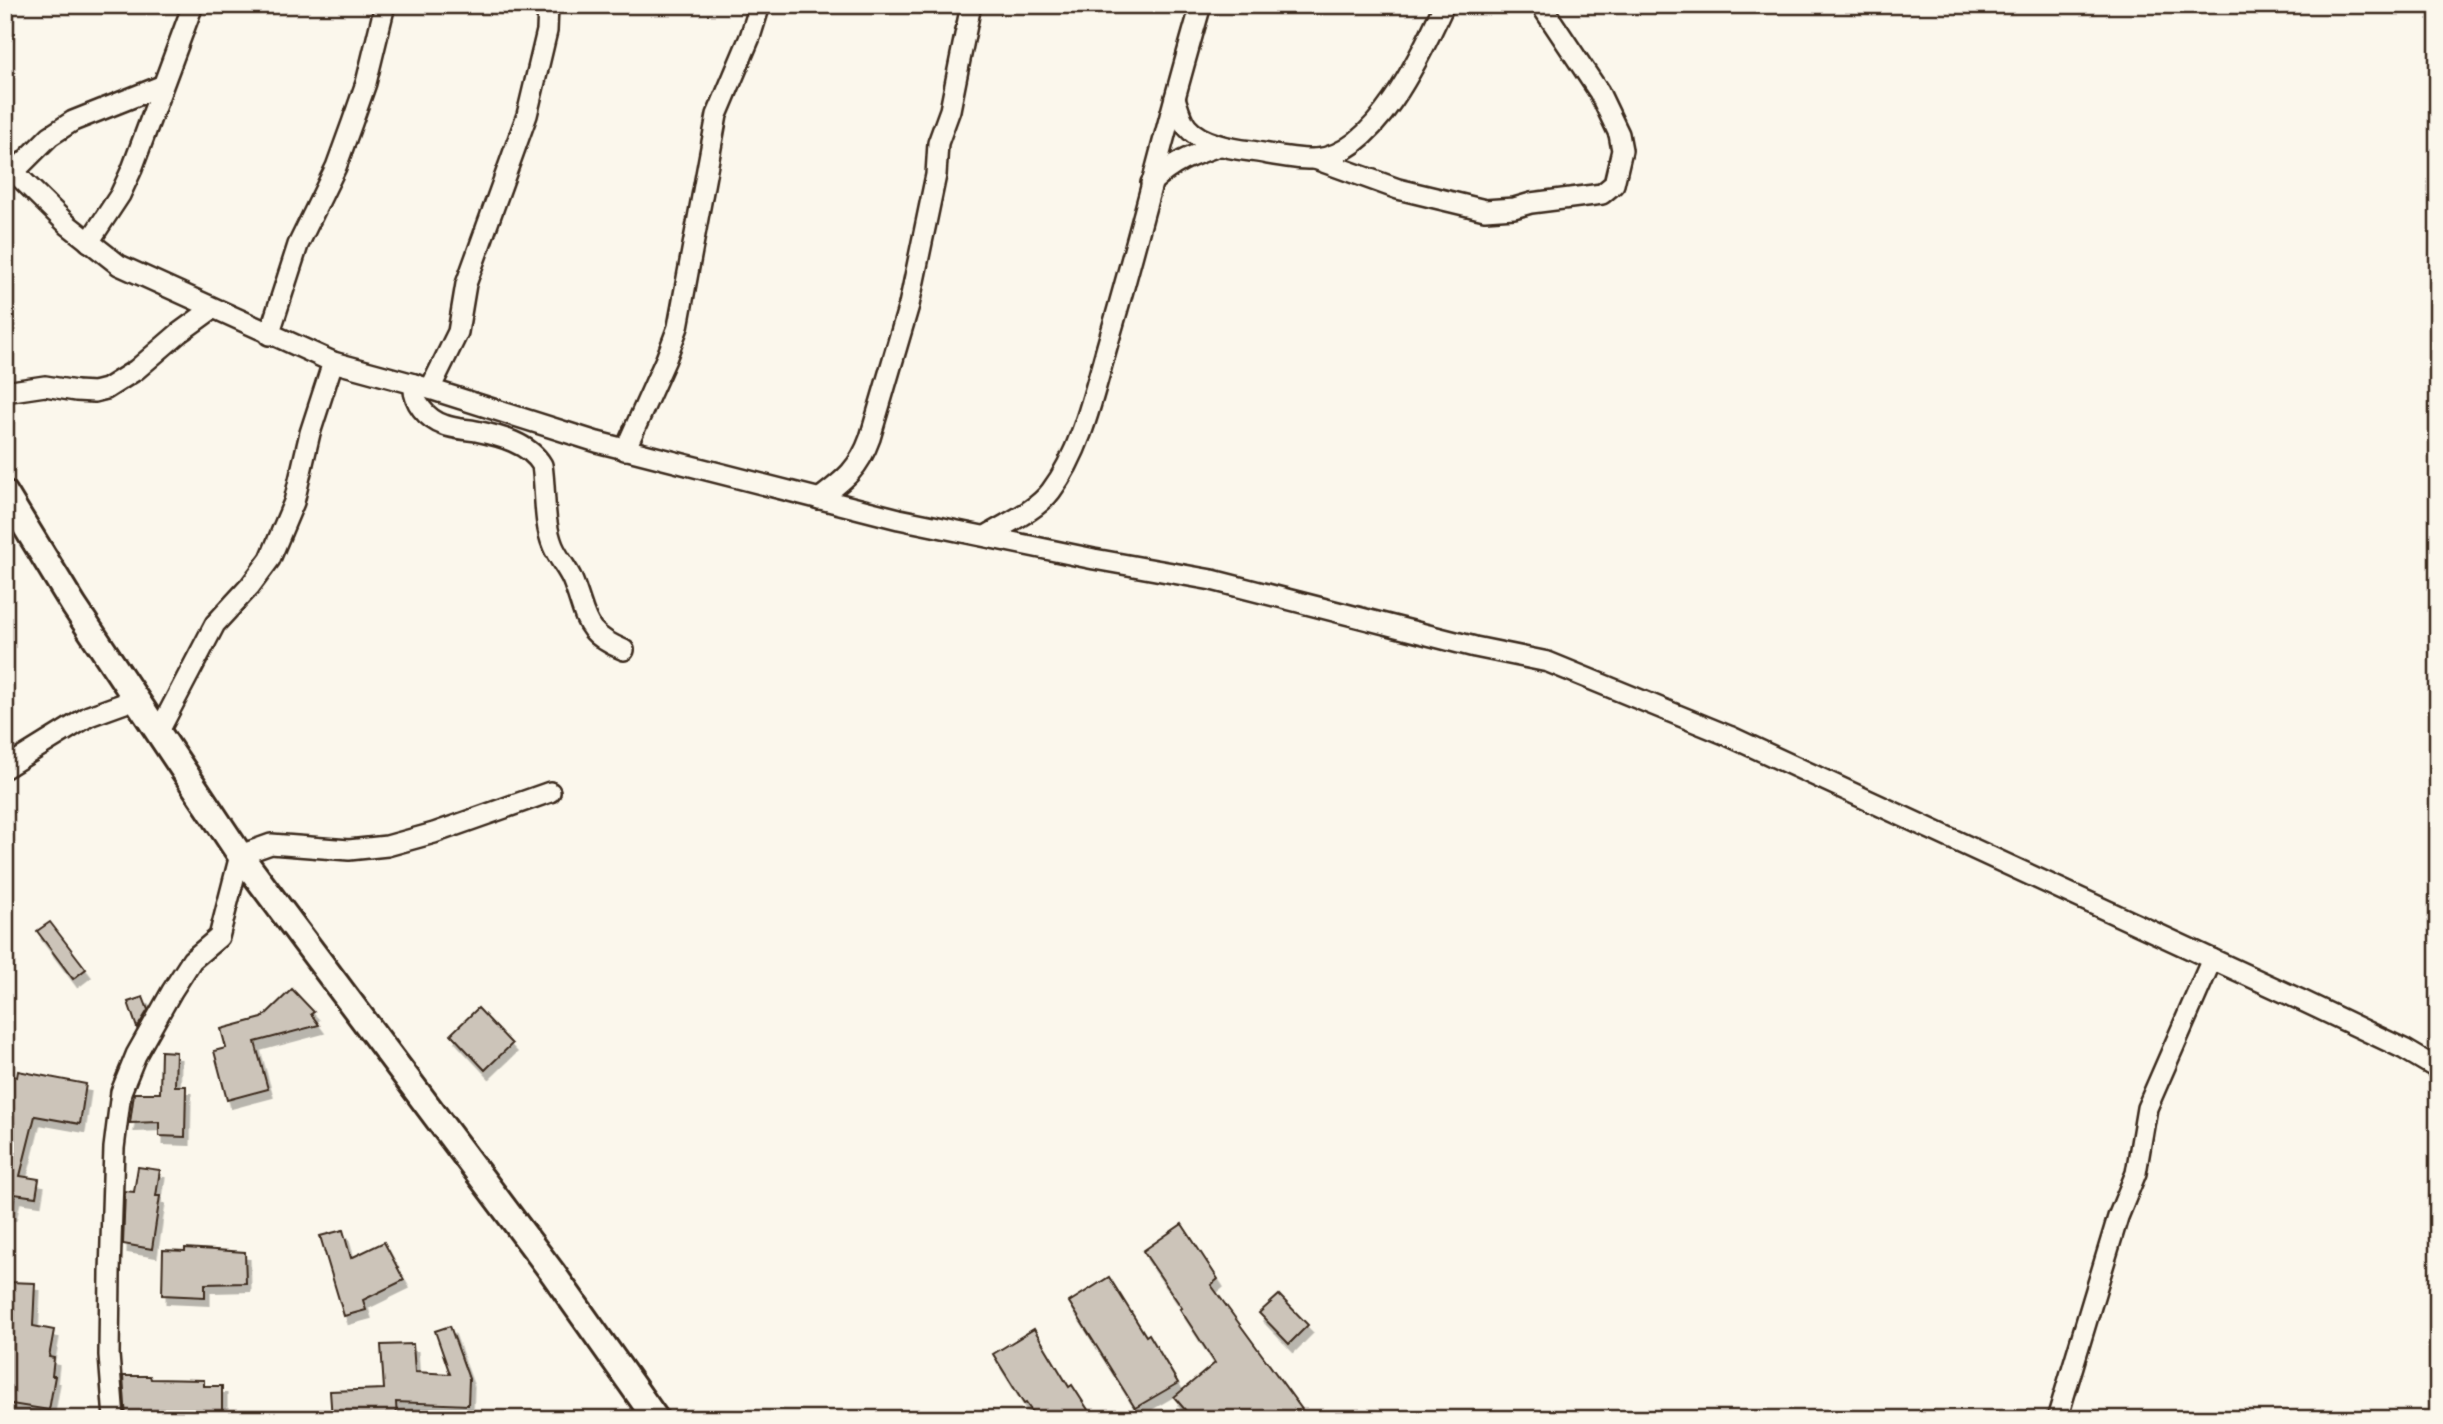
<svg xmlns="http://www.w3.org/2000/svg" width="2443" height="1424" font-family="'Patrick Hand',sans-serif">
<defs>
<filter id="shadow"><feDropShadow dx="4.5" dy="8" stdDeviation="0" flood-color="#0004"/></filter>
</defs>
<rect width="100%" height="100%" fill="#fbf7ec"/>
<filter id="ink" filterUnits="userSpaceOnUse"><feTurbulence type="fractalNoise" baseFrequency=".0143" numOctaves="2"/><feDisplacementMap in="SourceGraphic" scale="14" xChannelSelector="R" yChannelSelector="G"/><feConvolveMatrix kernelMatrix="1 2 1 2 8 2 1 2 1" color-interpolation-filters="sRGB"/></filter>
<g filter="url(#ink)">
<g fill="#ccc4b9" stroke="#3b2a1e" stroke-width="2" filter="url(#shadow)">
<polygon points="50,922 86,969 73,979 37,931"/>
<polygon points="292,989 314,1012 311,1014 319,1025 255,1042 268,1089 227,1100 214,1051 226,1048 221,1029 262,1018"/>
<polygon points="143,997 148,1010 137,1028 128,1002"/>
<polygon points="478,1008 512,1044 485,1070 451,1034"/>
<polygon points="161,1051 176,1052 175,1086 186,1086 185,1137 159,1136 159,1122 130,1123 134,1093 160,1093"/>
<polygon points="18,1071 86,1084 80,1124 35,1116 20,1176 39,1179 36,1197 15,1194 11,1212 5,1212 5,1074 17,1077"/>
<polygon points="138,1167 160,1170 156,1196 160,1196 152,1249 123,1244 125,1191 134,1192"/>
<polygon points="1182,1224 1218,1279 1211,1285 1309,1419 1193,1419 1174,1397 1215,1363 1180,1309 1182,1308 1143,1251"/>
<polygon points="343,1230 351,1258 384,1242 404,1280 363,1300 366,1310 344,1316 320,1236"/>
<polygon points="185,1248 245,1252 246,1283 205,1284 205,1297 162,1295 163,1250 185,1251"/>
<polygon points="1109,1277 1146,1336 1149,1334 1178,1383 1135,1408 1069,1302"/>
<polygon points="8,1282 35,1283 33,1326 54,1330 49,1357 54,1358 52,1376 55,1376 49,1410 5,1403 5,1321"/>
<polygon points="1279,1295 1308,1325 1289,1344 1259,1313"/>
<polygon points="450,1326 469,1379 468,1405 396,1402 397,1419 332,1419 330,1391 384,1389 381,1345 413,1344 415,1372 450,1374 435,1331"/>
<polygon points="1034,1329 1069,1387 1072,1385 1094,1419 1037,1419 1026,1403 1024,1404 993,1354"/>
<polygon points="123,1376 150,1376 151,1379 204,1380 204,1386 222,1386 222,1419 126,1419"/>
</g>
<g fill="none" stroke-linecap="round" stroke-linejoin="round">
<g stroke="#3b2a1e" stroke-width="24">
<g id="minor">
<path d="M1175 98C1178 107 1181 120 1187 127 1200 143 1232 149 1251 151 1271 154 1295 160 1315 159 1375 156 1422 53 1444 5"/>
<polyline points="1315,159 1398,189 1485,210 1514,208 1531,203 1602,194 1614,184 1622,150 1619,134 1599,92 1541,5"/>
<polyline points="5,163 68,225 119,265 333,362 414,384 597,442 899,519 1094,559 1212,580 1475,647 1548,662 1729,736 2303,1001 2404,1049 2438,1069"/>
<polyline points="14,172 50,136 73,121 161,86"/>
<path d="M1151 183C1174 162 1190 156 1219 146"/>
<polyline points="89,242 120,195 132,169 193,5"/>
<polyline points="269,335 298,245 336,167 352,123 366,83 385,5"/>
<path d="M414 384C412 402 427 419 444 425 454 429 465 429 476 431 500 436 529 443 542 465 546 491 543 522 553 546 558 558 567 568 572 579 588 618 581 632 624 650"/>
<polyline points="430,389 458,332 466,284 527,115 547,31 548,5"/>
<polyline points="5,392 45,386 76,391 94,392 106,389 136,370 179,333 212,309"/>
<polyline points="625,450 666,359 678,327 717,115 750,37 760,5"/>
<path d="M819 499C844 480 859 469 870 438L909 305 936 175 938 143 950 110 971 5"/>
<path d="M986 536C1007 523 1036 511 1051 491 1082 450 1094 392 1108 343 1141 231 1168 117 1201 5"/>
<polyline points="158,733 215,624 250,586 270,559 294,502 310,433 333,362"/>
<polyline points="5,768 89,716 136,699"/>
<polyline points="114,1419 109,1355 110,1273 114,1148 121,1092 136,1055 172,991 192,960 219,937 240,855 271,844 349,850 387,846 434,833 550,792"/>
<polyline points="2057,1419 2118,1217 2136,1173 2147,1108 2212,959"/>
</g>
</g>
<g stroke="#3b2a1e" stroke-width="30">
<polyline id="major" points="5,493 74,606 240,855 552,1272 656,1419"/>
</g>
<use href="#minor" stroke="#fbf7ec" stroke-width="19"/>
<use href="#major" stroke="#fbf7ec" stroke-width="24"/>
</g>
</g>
<rect width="2443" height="1424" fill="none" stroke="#fbf7ec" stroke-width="28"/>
<rect x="14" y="14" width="2415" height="1396" fill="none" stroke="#3b2a1e" stroke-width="2.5" filter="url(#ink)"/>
</svg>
